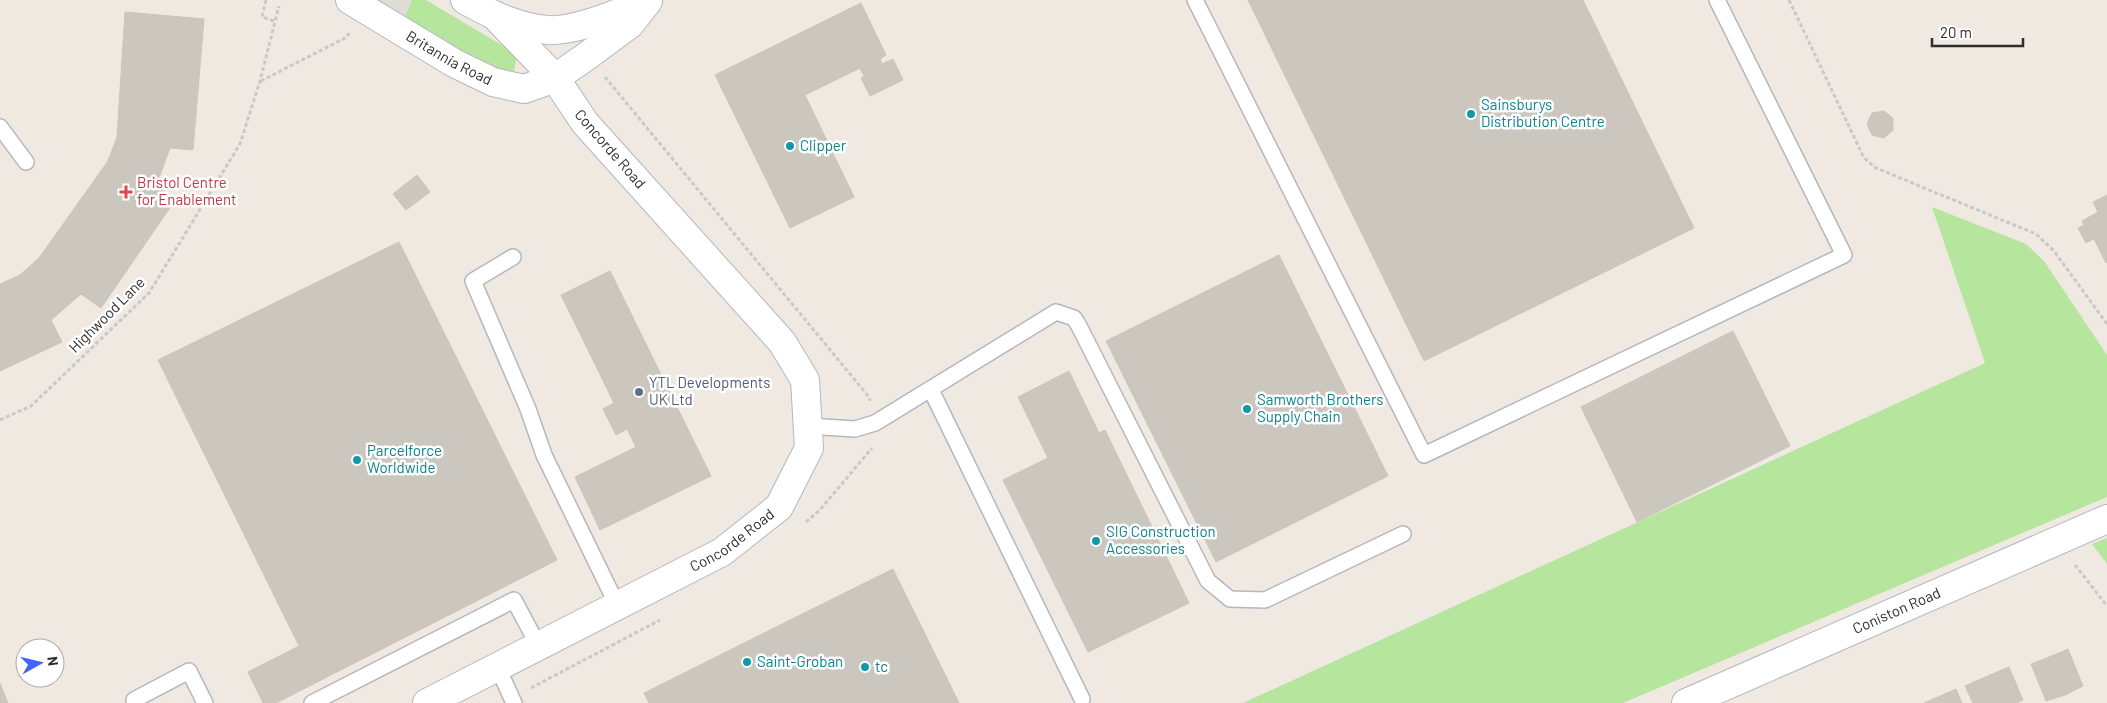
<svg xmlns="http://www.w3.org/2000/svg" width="2107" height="703" font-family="Barlow,sans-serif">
<rect width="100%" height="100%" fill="#efe9e1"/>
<g fill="#b6e59e">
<polygon points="412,0 426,0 510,50 516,60 514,71 502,74 402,22"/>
<polygon points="1932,207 2026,244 2044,261 2107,355 2107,497 1623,703 1243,703 1985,363"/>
<polygon points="2107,538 2107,564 2092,544"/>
</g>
<polygon fill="#dfdcd8" points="364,0 412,0 402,22"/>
<g fill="#cbc7bf" stroke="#cbc5ba">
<polygon points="1248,0 1583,0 1694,228 1424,361"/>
<polygon points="861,3 886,55 880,59 882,64 893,59 903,80 870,96 861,78 864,76 860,68 805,95 854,197 790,228 715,75"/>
<polygon points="125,12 204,19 193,150 170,148 156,186 176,199 101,308 81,294 51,320 62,342 0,371 0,284 20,275 39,258 108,161 117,137"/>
<polygon points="1884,111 1893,118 1893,130 1884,138 1872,135 1867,124 1872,113"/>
<polygon points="417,175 430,192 406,210 393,194"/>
<polygon points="2107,195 2107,232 2086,243 2078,228 2084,225 2082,221 2098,212 2093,202"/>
<polygon points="2107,232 2107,262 2106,263 2094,239"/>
<polygon points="399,242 557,560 276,703 263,703 248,672 299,646 158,360"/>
<polygon points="1279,255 1388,476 1216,562 1106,341"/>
<polygon points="610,271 711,476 600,530 575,477 636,447 627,429 616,435 603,409 614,403 561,295"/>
<polygon points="1733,331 1790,446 1637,522 1581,407"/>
<polygon points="1069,371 1099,433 1105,430 1189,603 1088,652 1003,480 1048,458 1018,397"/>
<polygon points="893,569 959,703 807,703 770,630"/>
<polygon points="770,630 807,703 649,703 644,693"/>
<polygon points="2068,649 2083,686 2065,695 2049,657"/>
<polygon points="2049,657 2065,695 2046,701 2031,664"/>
<polygon points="2009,667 2023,700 2016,703 2002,703 1990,675"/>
<polygon points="1990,675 2002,703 1973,703 1965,686"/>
<polygon points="0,683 8,703 0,703"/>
<polygon points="1956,689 1962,703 1924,703"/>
</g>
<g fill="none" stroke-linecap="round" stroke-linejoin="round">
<g stroke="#b4b7c1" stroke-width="18">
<g id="service">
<polyline points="1195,0 1424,455 1844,255 1717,0"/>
<polyline points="0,127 26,162"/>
<polyline points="513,257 473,281 528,409 544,455 617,605"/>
<polyline points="931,390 1082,699"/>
<polyline points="807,426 855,429 875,423 1056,312 1074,318 1079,326 1208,581 1230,599 1265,600 1403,534"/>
<polyline points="498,668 514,703"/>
<polyline points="136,703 134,700 189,671 205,703"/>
<polyline points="312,703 514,600 538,645"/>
</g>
</g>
<g stroke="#b4b7c1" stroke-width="30">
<g id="minor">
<path id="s1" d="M350 0 454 63 493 82 524 89 555 78 587 56 630 24 648 1"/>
<path d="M465 0C490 14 518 28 548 30 575 32 618 13 644 3"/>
<path id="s2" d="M427 703 722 552 779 507 809 448 805 380 782 342 585 123 555 78 497 18"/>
</g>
</g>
<g stroke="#b4b7c1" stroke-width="30">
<g id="tertiary">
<path id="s3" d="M1686 703 2107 519"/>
</g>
</g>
<g stroke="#c9c9c9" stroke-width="3" stroke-dasharray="4 2.5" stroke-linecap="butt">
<polyline points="266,0 262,17 274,21"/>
<polyline points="1789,0 1864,158 1876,168 2036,234 2054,251 2107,324"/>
<polyline points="605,77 869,397 870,401"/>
<polyline points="261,81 347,37 349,33"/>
<polyline points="0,420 31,406 149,293 240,144 260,81 279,6"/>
<polyline points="806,522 819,511 872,448"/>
<polyline points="2075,565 2107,606"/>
<polyline points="531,688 660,620"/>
</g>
<use href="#service" stroke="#fff" stroke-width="15"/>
<use href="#minor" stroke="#fff" stroke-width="28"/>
<use href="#tertiary" stroke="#fff" stroke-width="28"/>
</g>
<g fill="#0f9aa8" stroke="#fff" stroke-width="2">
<circle cx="1471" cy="114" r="5"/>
<circle cx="790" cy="146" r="5"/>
<circle cx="1247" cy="409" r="5"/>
<circle cx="357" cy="460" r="5"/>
<circle cx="1096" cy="541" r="5"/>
<circle cx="747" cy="662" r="5"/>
<circle cx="865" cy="667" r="5"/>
</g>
<path fill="#e0444e" stroke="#fff" stroke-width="2" d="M123.5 184.5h5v5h5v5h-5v5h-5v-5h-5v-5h5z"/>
<circle fill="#5c6f8a" stroke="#fff" stroke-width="2" cx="639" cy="392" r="5"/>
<g text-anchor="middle" stroke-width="5" stroke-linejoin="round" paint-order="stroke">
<g font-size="15" fill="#2e2e2e" stroke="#fff">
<text dy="5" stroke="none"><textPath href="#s1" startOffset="115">Britannia Road</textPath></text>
<text transform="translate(610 149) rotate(49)" y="5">Concorde Road</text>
<text transform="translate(107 315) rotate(-45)" y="5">Highwood Lane</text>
<text dy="5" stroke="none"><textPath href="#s2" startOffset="346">Concorde Road</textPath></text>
<text dy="5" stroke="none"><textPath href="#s3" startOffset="230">Coniston Road</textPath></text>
</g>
<g font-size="15" fill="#0d838f" stroke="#fff" text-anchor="start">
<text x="1481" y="110">Sainsburys<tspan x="1481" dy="17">Distribution Centre</tspan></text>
<text x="800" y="151">Clipper</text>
<text x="1257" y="405">Samworth Brothers<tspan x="1257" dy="17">Supply Chain</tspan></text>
<text x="367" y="456">Parcelforce<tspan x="367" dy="17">Worldwide</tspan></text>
<text x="1106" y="537">SIG Construction<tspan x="1106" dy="17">Accessories</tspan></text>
<text x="757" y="667">Saint-Groban</text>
<text x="875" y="672">tc</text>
</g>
<g font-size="15" fill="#be3a42" stroke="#fff" text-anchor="start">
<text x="137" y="188">Bristol Centre<tspan x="137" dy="17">for Enablement</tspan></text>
</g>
<g font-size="15" fill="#4e5e75" stroke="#fff" text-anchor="start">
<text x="649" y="388">YTL Developments<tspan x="649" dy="17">UK Ltd</tspan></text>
</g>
</g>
<g transform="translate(40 663) rotate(82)"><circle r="24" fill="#ffffff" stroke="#ababab"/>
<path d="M0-4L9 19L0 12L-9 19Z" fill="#4264fb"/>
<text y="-8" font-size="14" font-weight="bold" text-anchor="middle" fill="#2e2e2e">N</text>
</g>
<path d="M1932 38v8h91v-8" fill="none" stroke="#2e2e2e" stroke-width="2.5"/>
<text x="1940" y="38" font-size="15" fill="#2e2e2e" stroke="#ffffff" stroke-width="4" paint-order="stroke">20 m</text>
</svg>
